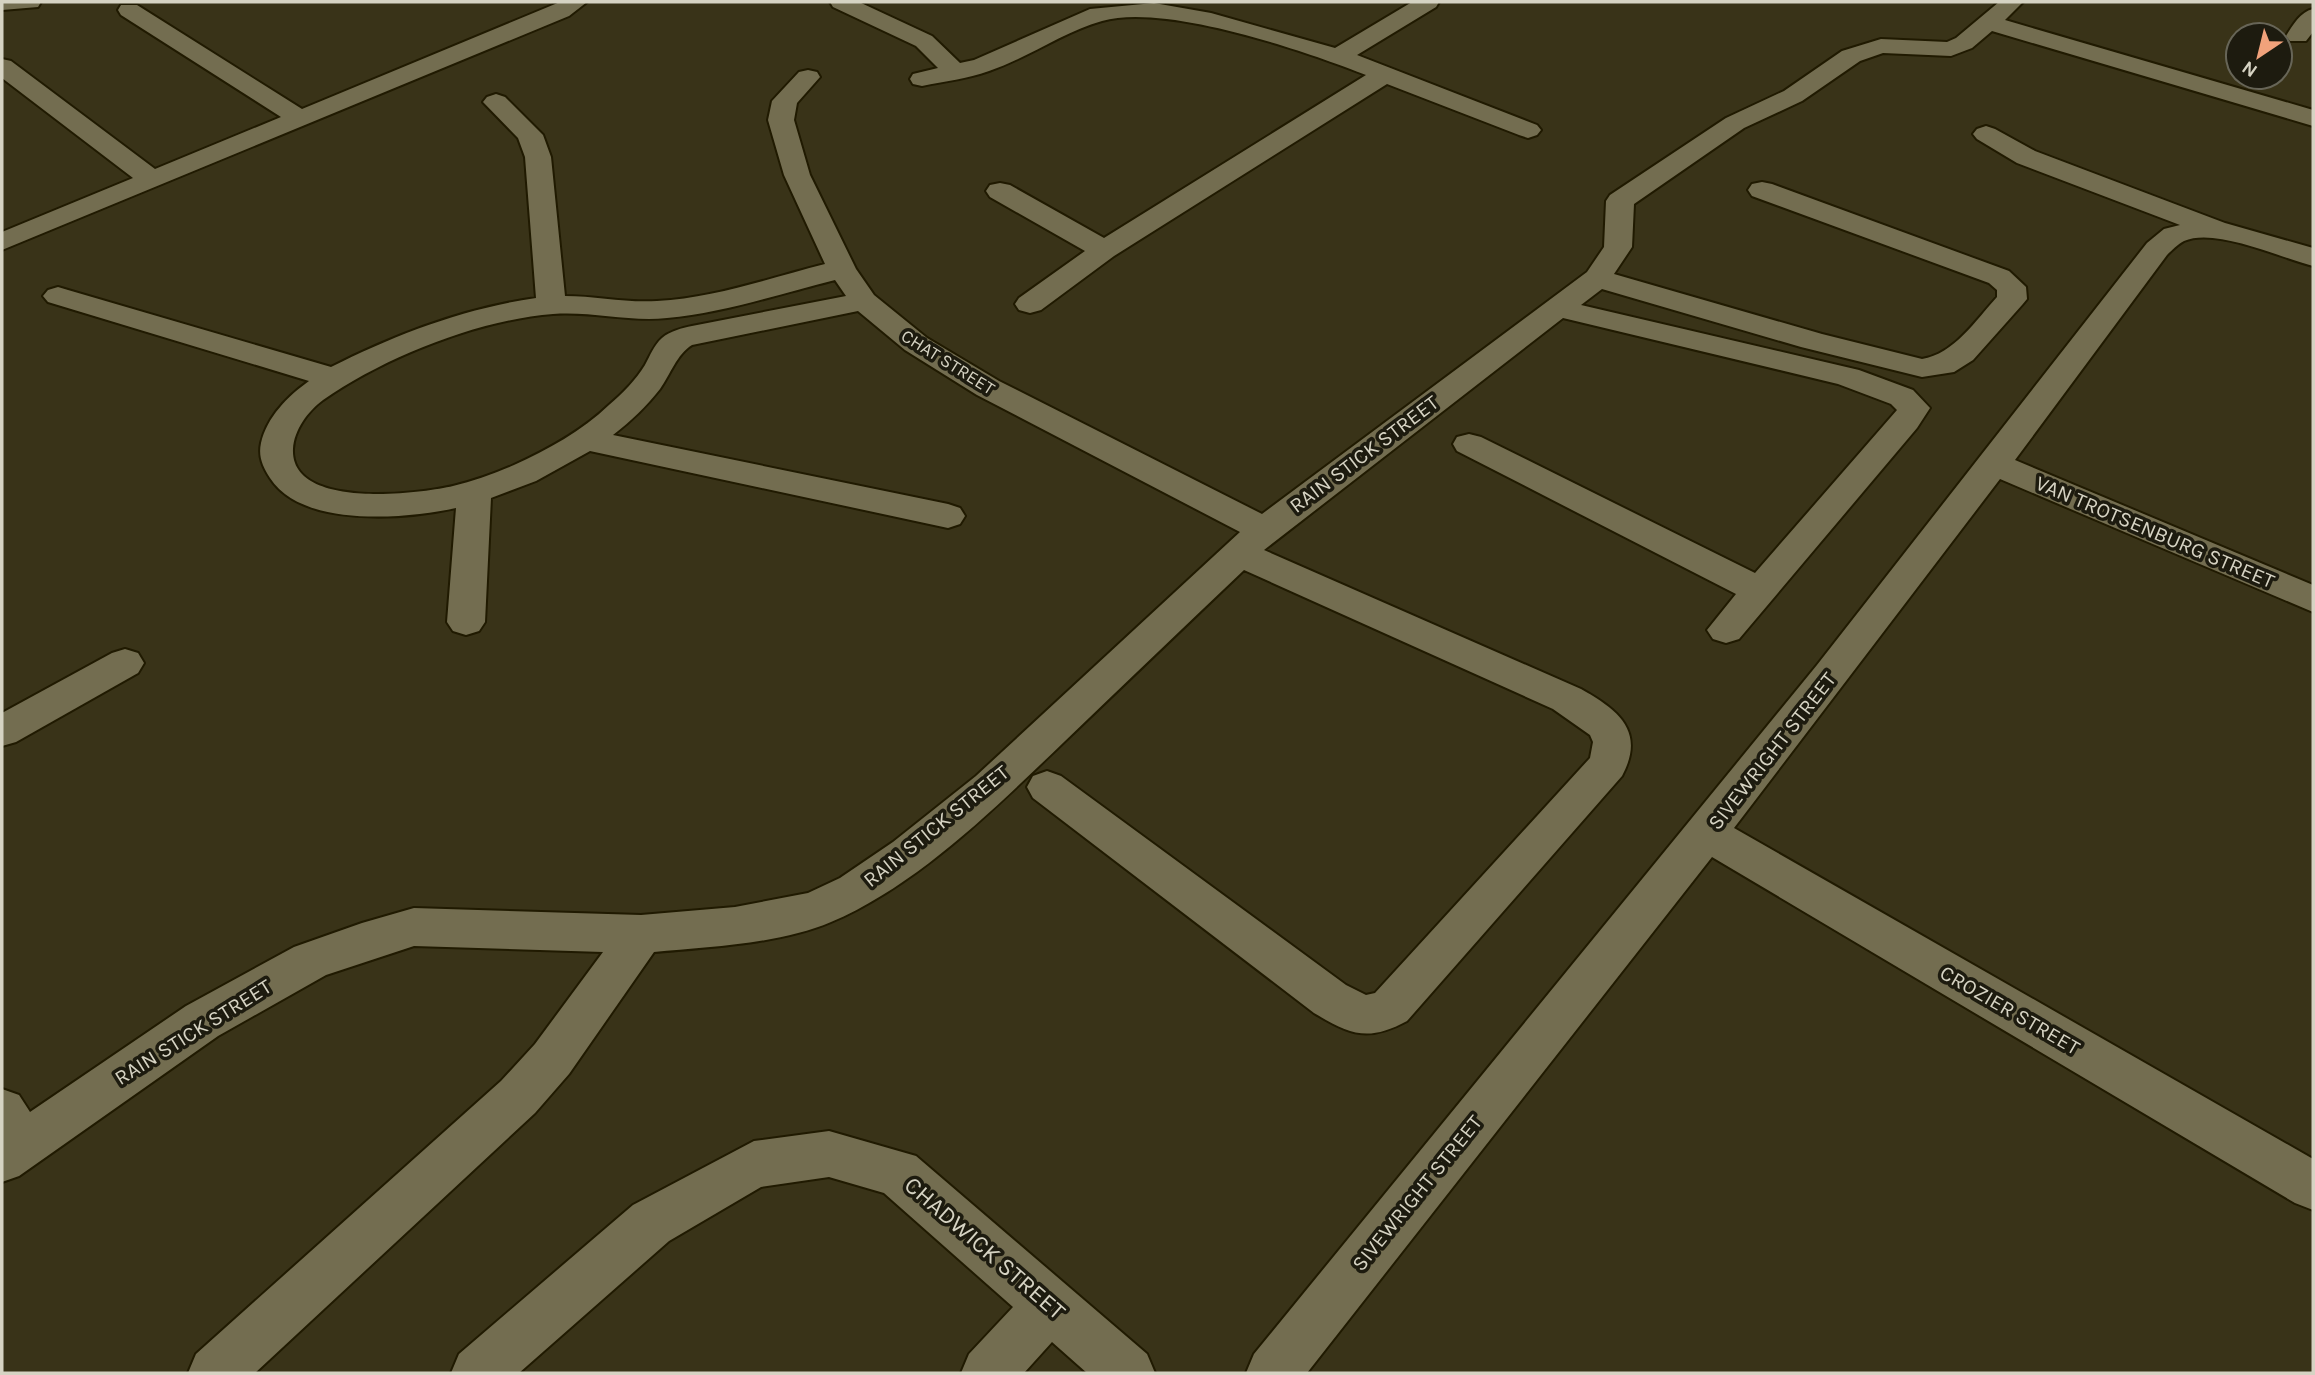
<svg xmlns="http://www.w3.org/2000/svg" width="2315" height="1375" font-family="Karla,sans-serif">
<rect width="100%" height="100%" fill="#393318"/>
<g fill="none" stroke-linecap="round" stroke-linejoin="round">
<g stroke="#201a01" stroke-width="4">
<g id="street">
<polygon points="2,2 41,2 38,7 2,10"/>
<polygon points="560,2 587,2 569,16 2,250 2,232 133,178 2,78 2,59 11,61 155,169 281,117 121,15 118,10 121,5 137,5 302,109"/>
<path d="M830 2H859L932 36 960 63 974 60 1090 9 1154 3 1211 13 1335 48 1412 2H1439L1436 7 1357 55 1537 125 1541 130 1537 135 1528 138 1519 135 1387 84 1114 256 1041 310 1030 313 1019 310 1015 304 1019 298 1085 251 990 197 986 191 990 185 1000 183 1010 185 1104 238 1366 75C1305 51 1165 3 1102 21 1063 32 1028 58 989 71 967 79 945 81 922 86L913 84 910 79 913 74 938 68 916 46 833 7Z"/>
<path d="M1999 2H2023L2005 20 2313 110V126L1992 31 1972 48 1951 56 1883 53 1860 61 1802 101 1744 128 1634 204 1632 247 1614 274 1822 334 1922 359C1954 354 1976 320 1997 297V290L1989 283 1752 196 1748 190 1752 184 1762 182 1772 184 2009 271 2026 287 2027 299 2022 305 1973 360 1954 372 1922 377 1801 347 1602 289 1581 305 1859 370 1913 390 1930 408 1917 428 1739 639 1726 643 1713 639 1707 630 1736 594 1457 451 1453 444 1457 437 1469 434 1481 437 1755 573 1897 410 1891 404 1838 384 1563 318 1264 550 1581 689C1618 710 1646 731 1622 776L1407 1021C1368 1042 1351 1035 1314 1013L1033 798 1027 787 1033 776 1047 771 1061 776 1346 985 1366 995 1375 993 1590 758 1593 742 1590 735 1553 709 1244 570C1184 627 1124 684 1064 742 996 807 918 885 831 922 780 944 708 947 654 952L569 1074 535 1113 255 1373H188L196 1354 501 1081 535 1044 603 952 414 946 326 975 218 1036 19 1176 2 1182V1089L19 1095 30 1112 186 1006 294 947 362 923 414 908 641 915 735 907 808 893 840 878 893 842 976 776 1240 532 977 395 905 350 858 311 692 345C677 354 670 375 660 389 646 407 631 421 613 435L948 504 960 508 965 516 960 524 948 528 590 451 536 481 491 498 485 622 479 631 466 635 453 631 447 622 456 508C405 519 302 528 270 478 263 467 258 457 261 443 267 417 288 396 309 381L48 302 43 296 48 290 58 287 68 290 331 367C394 335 465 308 536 298L525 157 518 138 483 102 487 97 496 94 505 97 543 135 551 157 565 296C596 296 626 303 657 301 714 298 770 278 825 264L784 175 768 120 772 101 799 72 808 70 817 72 820 77 797 103 794 120 810 175 856 269 874 295 927 338 999 381 1262 514 1587 272 1604 247 1606 201 1610 195 1726 118 1784 91 1842 51 1881 39 1947 42 1956 38ZM835 280 846 296 692 326C682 328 670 331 662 338 654 345 650 356 645 365 636 380 622 394 609 405 582 431 547 450 514 465 494 474 473 481 453 486 418 494 290 510 293 449 294 430 308 411 323 400 385 357 478 320 553 314 591 311 629 322 667 318 724 313 779 294 835 280Z"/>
<path d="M2313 9V32L2306 41H2290L2286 36C2293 25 2300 12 2313 9Z"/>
<path d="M1986 126 1995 129 2035 151 2225 223 2313 248V266C2281 258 2215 227 2184 241 2178 244 2172 250 2167 255L2015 460 2313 585V612L2000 479 1734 828 2313 1159V1210L2295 1203 1712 857 1307 1373H1246L1254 1354 1817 665 2147 243 2164 229 2180 225 2017 163 1977 139 1973 134 1977 129Z"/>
<polygon points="125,649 138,653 144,663 138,673 16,742 2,746 2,713 112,653"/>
<polygon points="829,1131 916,1156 1147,1354 1155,1373 1087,1373 1052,1342 1024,1373 961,1373 969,1354 1013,1307 884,1193 829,1177 761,1187 669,1241 519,1373 451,1373 459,1354 633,1205 754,1141"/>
</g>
</g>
<use href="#street" fill="#736d50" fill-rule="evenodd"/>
</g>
<g text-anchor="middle" stroke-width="7" stroke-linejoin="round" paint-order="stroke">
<g font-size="18" fill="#d6d3c3" stroke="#1d1b0f">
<text transform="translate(948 362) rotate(32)" y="6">CHAT STREET</text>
</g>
<g font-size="21" fill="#d6d3c3" stroke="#1d1b0f">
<text transform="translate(1364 454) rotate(-37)" y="7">RAIN STICK STREET</text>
<text transform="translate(2155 532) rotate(23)" y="7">VAN TROTSENBURG STREET</text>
<text transform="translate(1772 751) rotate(-52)" y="7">SIVEWRIGHT STREET</text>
<text transform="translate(936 826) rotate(-39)" y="7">RAIN STICK STREET</text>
<text transform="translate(2010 1010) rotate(30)" y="7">CROZIER STREET</text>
<text transform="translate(193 1032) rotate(-32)" y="7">RAIN STICK STREET</text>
<text transform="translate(1417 1193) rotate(-51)" y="7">SIVEWRIGHT STREET</text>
</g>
<g font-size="24" fill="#d6d3c3" stroke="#1d1b0f">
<text transform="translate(985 1248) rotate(41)" y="8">CHADWICK STREET</text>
</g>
</g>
<rect width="2315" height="1375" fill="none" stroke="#d6d3c3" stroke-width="7"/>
<g transform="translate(2259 56) rotate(215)"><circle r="33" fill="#1d1b0f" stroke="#676557" stroke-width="2"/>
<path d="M0-5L12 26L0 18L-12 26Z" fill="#f1a27b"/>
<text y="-10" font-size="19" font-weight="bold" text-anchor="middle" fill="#d6d3c3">N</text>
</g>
</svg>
